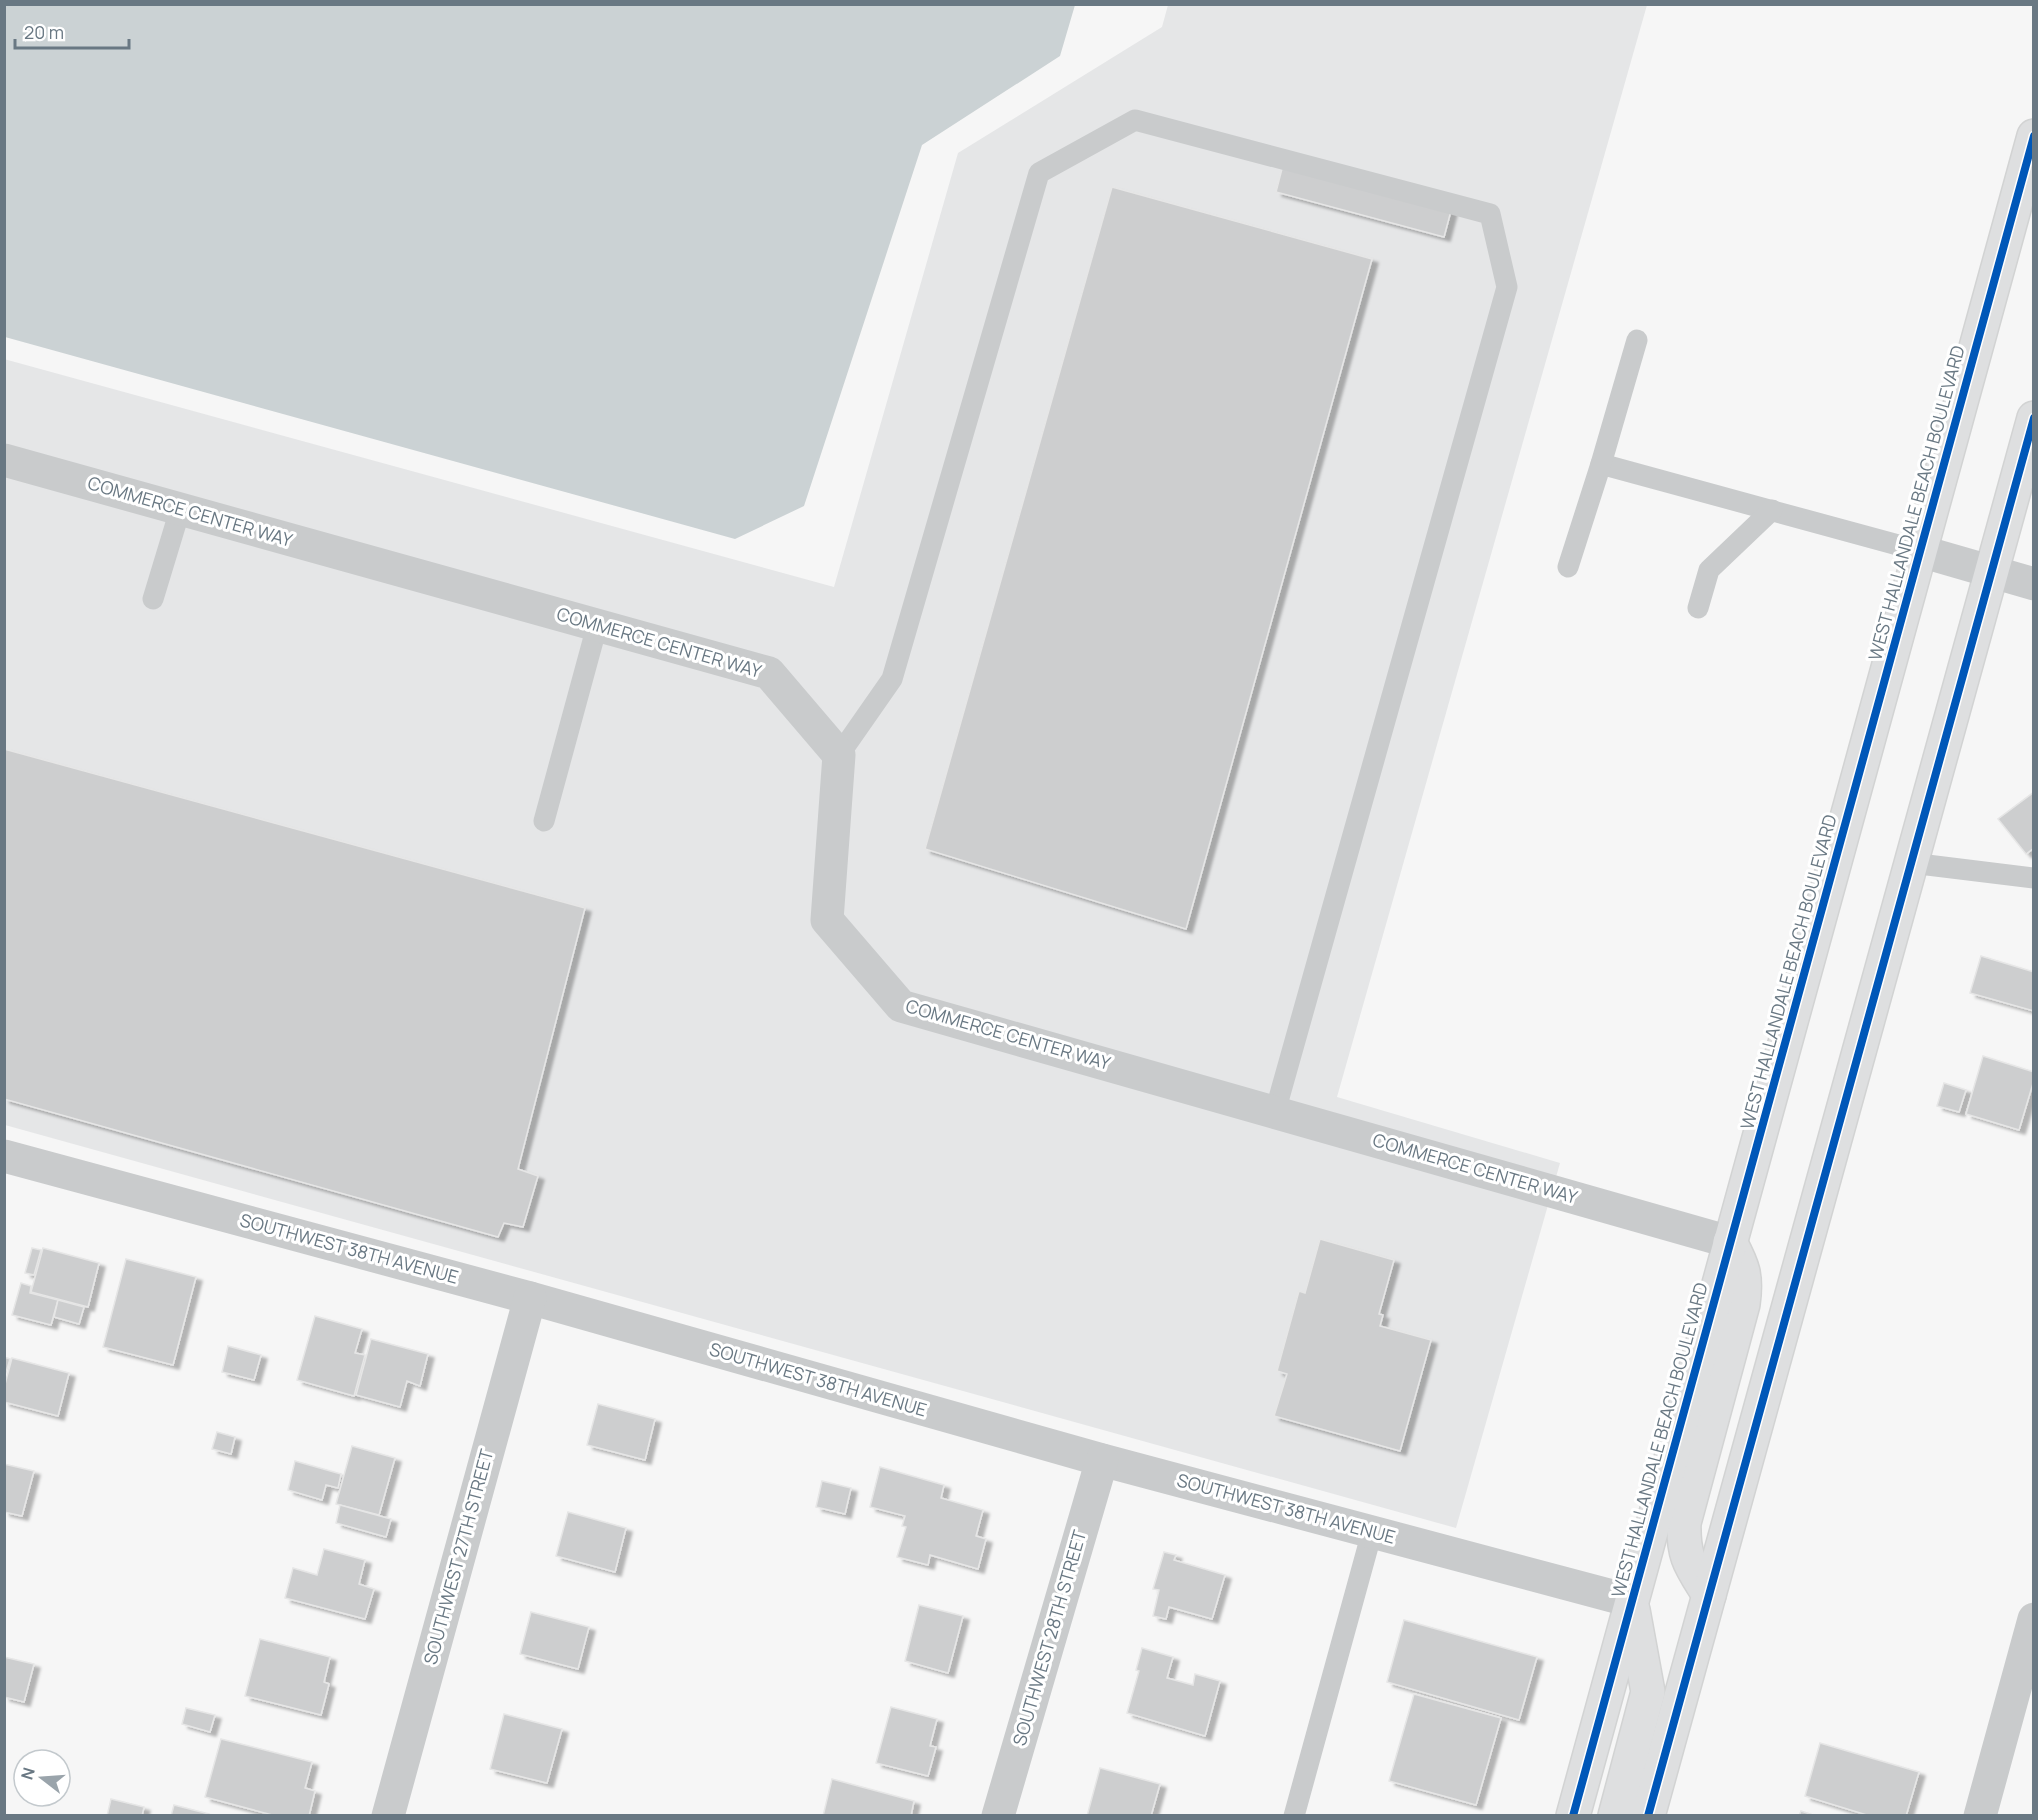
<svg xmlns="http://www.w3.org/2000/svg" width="2038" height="1820" font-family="Manrope,sans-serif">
<defs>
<filter id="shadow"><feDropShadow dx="6" dy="4" stdDeviation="1.5" flood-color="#0004"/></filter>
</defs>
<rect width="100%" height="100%" fill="#f6f6f6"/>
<polygon fill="#e5e6e7" points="1168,5 1647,5 1337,1097 1560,1163 1456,1528 5,1125 4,359 834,587 958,153 1162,27"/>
<polygon fill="#cbd2d4" points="4,5 5,4 1075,5 1060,56 922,145 804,506 735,539 5,337"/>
<g fill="#cdcecf" stroke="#e6e6e6" stroke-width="1.5" filter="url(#shadow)">
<polygon points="1284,161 1452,207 1444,237 1276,192"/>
<polygon points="1112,187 1372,259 1186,929 925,849"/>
<polygon points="4,749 585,908 518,1169 538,1176 523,1227 504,1223 498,1237 4,1099"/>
<polygon points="2034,792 2034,848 2026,854 1998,819"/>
<polygon points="1981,956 2034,972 2034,1011 1970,993"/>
<polygon points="1983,1056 2034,1072 2034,1080 2019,1130 1966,1114"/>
<polygon points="1944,1083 1966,1090 1959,1112 1937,1106"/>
<polygon points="1320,1239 1394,1260 1379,1314 1383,1315 1380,1326 1431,1340 1400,1451 1274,1416 1287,1374 1277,1371 1299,1291 1305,1293"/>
<polygon points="32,1248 41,1250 34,1275 25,1273"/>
<polygon points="43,1248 99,1263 88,1307 31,1292"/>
<polygon points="126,1259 196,1277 173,1365 103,1347"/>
<polygon points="21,1283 31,1286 30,1293 58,1300 51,1325 12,1315"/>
<polygon points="58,1300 84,1307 79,1324 54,1317"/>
<polygon points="315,1316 362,1329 355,1353 365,1355 354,1396 297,1380"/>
<polygon points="371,1339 428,1354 420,1386 407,1381 400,1407 356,1395"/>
<polygon points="228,1346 261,1355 254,1380 222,1372"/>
<polygon points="4,1357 10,1359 4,1379"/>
<polygon points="12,1358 69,1373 58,1416 4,1402 4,1388"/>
<polygon points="598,1404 655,1419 645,1460 587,1445"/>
<polygon points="217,1432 235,1437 231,1454 212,1449"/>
<polygon points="352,1446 395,1458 379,1515 336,1504"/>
<polygon points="295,1461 341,1474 338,1488 326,1485 322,1500 288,1490"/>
<polygon points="4,1464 34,1471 22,1516 4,1512"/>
<polygon points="880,1467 944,1485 941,1498 983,1510 976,1536 986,1539 978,1569 930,1555 928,1565 897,1557 906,1527 902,1526 905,1516 870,1507"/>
<polygon points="822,1481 851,1488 845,1514 816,1507"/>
<polygon points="340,1505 391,1519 386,1537 336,1523"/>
<polygon points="568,1512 626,1528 615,1572 556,1556"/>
<polygon points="324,1549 365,1560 359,1584 374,1589 365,1619 285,1598 293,1568 317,1575"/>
<polygon points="1164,1552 1176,1555 1174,1560 1225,1575 1212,1619 1169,1607 1166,1619 1153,1616 1159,1590 1153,1589"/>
<polygon points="919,1605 963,1616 948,1673 905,1661"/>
<polygon points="531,1612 589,1627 578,1669 520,1654"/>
<polygon points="1404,1620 1537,1657 1519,1720 1387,1682"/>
<polygon points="260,1639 330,1657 324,1682 329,1684 321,1715 245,1696"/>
<polygon points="1142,1648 1173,1657 1167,1678 1193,1685 1195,1674 1220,1681 1205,1736 1127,1713 1139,1671 1136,1670"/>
<polygon points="4,1657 34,1664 24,1702 4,1697"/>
<polygon points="1414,1694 1501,1718 1476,1805 1389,1781"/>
<polygon points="891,1707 937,1719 930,1746 936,1747 928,1776 876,1763"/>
<polygon points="186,1708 215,1715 210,1732 182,1724"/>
<polygon points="504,1714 562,1729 547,1783 490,1769"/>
<polygon points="221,1739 312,1762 305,1788 315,1791 309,1816 276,1816 205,1797"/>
<polygon points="1820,1743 1919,1772 1906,1816 1870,1816 1805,1796"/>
<polygon points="1100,1768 1160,1784 1151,1816 1087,1816"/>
<polygon points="832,1779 914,1801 911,1816 823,1816"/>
<polygon points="111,1799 144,1807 142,1816 107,1816"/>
<polygon points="174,1805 209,1814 208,1816 171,1816"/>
<polygon points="1801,1811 1816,1816 1799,1816"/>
</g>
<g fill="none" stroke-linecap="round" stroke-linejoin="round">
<g stroke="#d2d3d3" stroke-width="36">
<g id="primary">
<path d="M1709 1595C1691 1566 1683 1558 1684 1523L1743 1304C1747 1276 1743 1266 1730 1242"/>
<polyline points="1573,1816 2034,136"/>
<polyline points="1615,1816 1648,1692 1633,1610"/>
<polyline points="1648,1816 2034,418"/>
</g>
</g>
<g stroke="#c9cbcc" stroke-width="21">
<polyline points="1601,464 1920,551"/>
<polyline points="1568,567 1601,464 1637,340"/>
<polyline points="153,599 180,510"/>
<polyline points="1698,608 1709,570 1772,510"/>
<polyline points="839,755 892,679 1039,173 1135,120 1490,214 1507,287 1275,1112"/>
<polyline points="544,821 597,626"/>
<polyline points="1911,863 2034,878"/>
<polyline points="1294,1816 1372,1532"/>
</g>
<g stroke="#c9cbcc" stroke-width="33">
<polyline points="4,460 769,673 839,755 827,920 901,1006 1730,1242"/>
<polyline points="1920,551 2034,584"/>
<polyline points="4,1156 530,1298 1102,1460 1631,1601"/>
<polyline points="388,1816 530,1298"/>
<polyline points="998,1816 1102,1460"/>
<polyline points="1980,1816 2034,1619"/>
</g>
<use href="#primary" stroke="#dedfe0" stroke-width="33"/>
<g stroke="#fff" stroke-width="11">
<g id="cycleway">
<polyline points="1573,1816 2034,136"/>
<polyline points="1648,1816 2034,418"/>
</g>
</g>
<use href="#cycleway" stroke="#0057b8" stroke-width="8"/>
</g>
<g text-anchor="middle" stroke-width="6" stroke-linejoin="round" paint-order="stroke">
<g font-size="18" fill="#697883" stroke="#fff">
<text transform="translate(1917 503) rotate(-75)" y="6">WEST HALLANDALE BEACH BOULEVARD</text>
<text transform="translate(190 512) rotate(16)" y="6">COMMERCE CENTER WAY</text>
<text transform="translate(659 643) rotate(16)" y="6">COMMERCE CENTER WAY</text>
<text transform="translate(1789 972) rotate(-75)" y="6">WEST HALLANDALE BEACH BOULEVARD</text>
<text transform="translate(1008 1035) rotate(16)" y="6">COMMERCE CENTER WAY</text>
<text transform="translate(1475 1169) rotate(16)" y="6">COMMERCE CENTER WAY</text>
<text transform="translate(349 1249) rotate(15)" y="6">SOUTHWEST 38TH AVENUE</text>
<text transform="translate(818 1380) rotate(16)" y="6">SOUTHWEST 38TH AVENUE</text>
<text transform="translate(1660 1440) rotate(-75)" y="6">WEST HALLANDALE BEACH BOULEVARD</text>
<text transform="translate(1286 1509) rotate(15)" y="6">SOUTHWEST 38TH AVENUE</text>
<text transform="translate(459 1557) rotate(-75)" y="6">SOUTHWEST 27TH STREET</text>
<text transform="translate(1050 1638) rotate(-74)" y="6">SOUTHWEST 28TH STREET</text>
</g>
</g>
<rect width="2038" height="1820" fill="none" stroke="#697883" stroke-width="12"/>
<g transform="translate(42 1778) rotate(287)"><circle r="28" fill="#ffffff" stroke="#c3c9cd" stroke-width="1.5"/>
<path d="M0-4.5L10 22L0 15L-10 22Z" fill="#9aa4ab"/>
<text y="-9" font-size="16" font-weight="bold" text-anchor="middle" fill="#697883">N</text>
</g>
<path d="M15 39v9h114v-9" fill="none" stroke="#697883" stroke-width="3"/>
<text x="24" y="39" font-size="18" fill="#697883" stroke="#ffffff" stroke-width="4.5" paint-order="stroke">20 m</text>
</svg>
